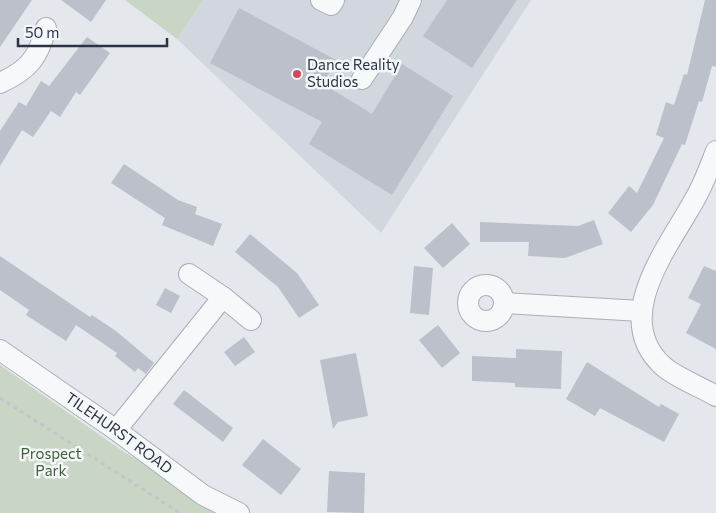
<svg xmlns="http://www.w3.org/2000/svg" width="716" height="513" font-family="Commissioner,sans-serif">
<rect width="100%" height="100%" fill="#e4e7ec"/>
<polygon fill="#d2d6de" points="203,0 531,0 381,233 177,39"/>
<g fill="#c9d6c5">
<polygon points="125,0 203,0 177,39"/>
<polygon points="0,365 124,452 229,513 0,513"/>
</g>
<g fill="#bbc0ca">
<polygon points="0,0 32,0 0,47"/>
<polygon points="61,0 106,0 91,22"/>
<polygon points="447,0 517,0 472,68 423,36"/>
<polygon points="705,0 716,0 716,67 712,66 702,102 699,101 685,145 682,144 653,205 631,232 608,213 629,186 637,193 664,138 656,135 666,102 674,105 684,74 687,75"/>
<polygon points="239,8 336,60 323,84 372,114 402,64 453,96 392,195 309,144 322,122 210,63"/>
<polygon points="87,37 110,53 80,95 76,92 60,117 51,111 33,137 22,130 0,166 0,131 19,102 26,106 41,81 49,86"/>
<polygon points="124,164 178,200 197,207 195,214 222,224 213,246 162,225 165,218 111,183"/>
<polygon points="594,220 603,244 565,258 528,256 529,242 480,242 480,222 578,226"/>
<polygon points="452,223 470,244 443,268 424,248"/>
<polygon points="250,234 297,273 319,305 299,318 278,287 235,252"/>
<polygon points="0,256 90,317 92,315 116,331 154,363 146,374 138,368 135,372 115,356 117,353 76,325 66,341 26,315 29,310 0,290"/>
<polygon points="414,266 433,268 429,315 410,313"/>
<polygon points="704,266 716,271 716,349 686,333 701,304 688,298"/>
<polygon points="165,288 180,296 171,313 156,305"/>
<polygon points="438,325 460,353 442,368 419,340"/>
<polygon points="244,337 255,352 235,366 224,352"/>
<polygon points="516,349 562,351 561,389 515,387 515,383 472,381 472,356 516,358"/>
<polygon points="356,353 368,416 338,422 333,429 320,360"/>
<polygon points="587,362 659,407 661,404 679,414 664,442 600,408 595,416 566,399"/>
<polygon points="184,390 233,428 223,442 173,404"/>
<polygon points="263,439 301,469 281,495 242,465"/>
<polygon points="329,471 365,473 364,513 327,512"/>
</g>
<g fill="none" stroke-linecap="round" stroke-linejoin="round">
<defs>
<g id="minor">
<polyline points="321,0 331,5 334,0"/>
<polyline points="362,79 403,17 411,0"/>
<path d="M0 83C28 70 38 59 46 28"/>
<path d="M716 151C710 166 704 183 696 197 671 244 609 317 663 366 675 377 701 387 716 396"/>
<circle cx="486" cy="303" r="18"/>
<polyline points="223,297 251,320"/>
<polyline points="504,303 641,311"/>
<path id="s1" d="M0 350 116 430 203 495 239 513"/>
<polyline points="116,430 223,297 189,274"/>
</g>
</defs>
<use href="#minor" stroke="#a9aeb7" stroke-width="22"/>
<polyline stroke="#c2c5cb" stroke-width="3" stroke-dasharray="4 4" stroke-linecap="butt" points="0,398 180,513"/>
<use href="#minor" stroke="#f7f8fa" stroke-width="20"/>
</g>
<circle fill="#d1495b" stroke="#f4f6f9" stroke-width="2" cx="297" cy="74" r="5"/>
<g text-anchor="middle" stroke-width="5" stroke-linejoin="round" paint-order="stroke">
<g font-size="15" fill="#2b3445" stroke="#f4f6f9" text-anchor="start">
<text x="307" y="70">Dance Reality<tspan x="307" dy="17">Studios</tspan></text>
</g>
<g font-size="15" fill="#2b3445" stroke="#f4f6f9">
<text dy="5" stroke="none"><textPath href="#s1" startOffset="145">TILEHURST ROAD</textPath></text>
</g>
<g font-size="15" fill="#3f6138" stroke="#f4f6f9">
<text x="51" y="459">Prospect<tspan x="51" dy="17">Park</tspan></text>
</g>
</g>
<path d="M18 38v8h149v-8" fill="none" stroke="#2b3445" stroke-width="2.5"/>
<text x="25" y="38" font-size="15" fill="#2b3445" stroke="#f4f6f9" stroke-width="4" paint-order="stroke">50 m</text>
</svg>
